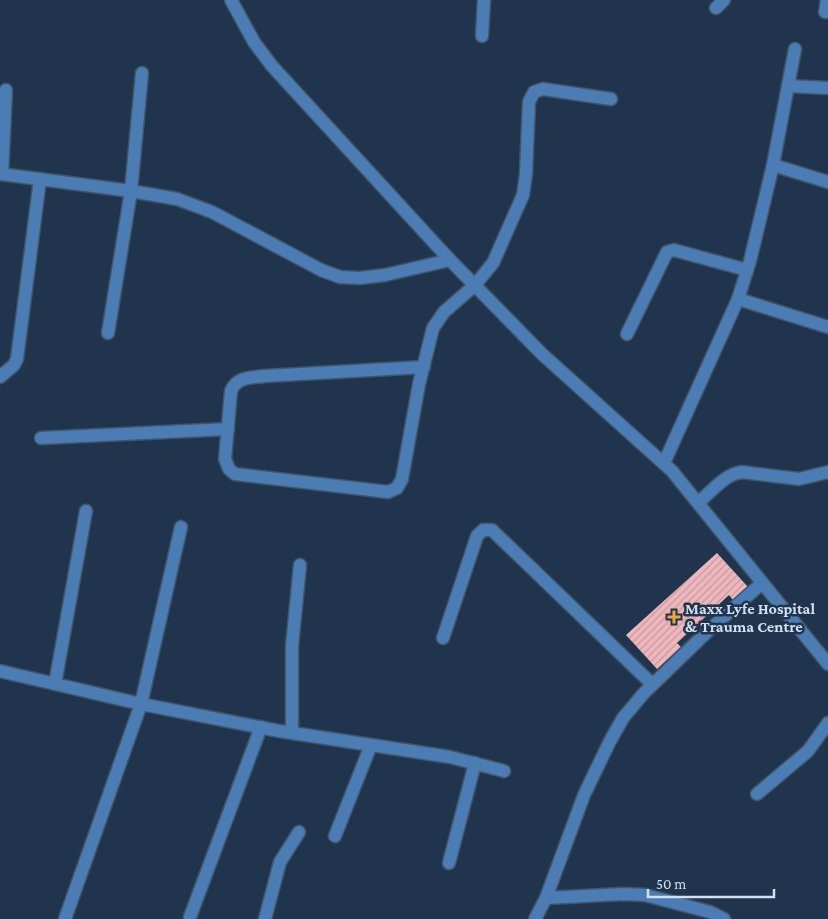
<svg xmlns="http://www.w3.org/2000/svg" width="828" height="919" font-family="'Crimson Pro',serif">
<defs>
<pattern id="building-hatch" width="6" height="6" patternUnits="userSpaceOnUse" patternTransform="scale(1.25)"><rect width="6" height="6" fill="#efb7bc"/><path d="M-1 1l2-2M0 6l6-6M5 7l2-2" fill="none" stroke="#c39a9f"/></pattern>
</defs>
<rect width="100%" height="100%" fill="#20354d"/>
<polygon fill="url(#building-hatch)" points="717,553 748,587 733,600 729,595 677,643 681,647 657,669 626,635"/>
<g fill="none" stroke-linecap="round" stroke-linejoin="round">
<defs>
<g id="minor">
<polyline points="231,0 254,42 272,66 450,260 542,354 672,471 828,664"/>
<polyline points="716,8 724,0"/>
<polyline points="825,12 827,0"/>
<polyline points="482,36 484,0"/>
<polyline points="788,86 828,88"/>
<polyline points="773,165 828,182"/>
<polyline points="0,174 131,191 177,199 212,212 321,270 340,277 360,278 385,275 450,260"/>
<polyline points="2,174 6,90"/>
<polyline points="738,299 828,327"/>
<polyline points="108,333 131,191 142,73"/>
<polyline points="627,334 667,252 674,250 747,270"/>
<path d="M424 367 265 376C251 378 237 376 231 391L225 459 229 469 235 474 388 492 397 488 402 479 419 384 433 328 444 312 475 285 493 263 523 195 526 174 529 102 534 92 543 89 611 99"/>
<polyline points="0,377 14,365 17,359 40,179"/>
<polyline points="41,438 228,429"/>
<polyline points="664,463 738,299 750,261 773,165 795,49"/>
<path d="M699 502C712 491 725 474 742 472L799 479 828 472"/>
<polyline points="443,638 477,536 483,530 492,530 652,684"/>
<polyline points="0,671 141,704 279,731 450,757 504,771"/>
<polyline points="55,684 86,511"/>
<polyline points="292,732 292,646 300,565"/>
<polyline points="757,794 808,751 828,723"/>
<polyline points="335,836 371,745"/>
<polyline points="449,863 475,763"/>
<polyline points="546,898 623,894 645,895 710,912 724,919"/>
<polyline points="190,917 261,727"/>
<polyline points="65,919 141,704 181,527"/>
<polyline points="265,919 280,862 299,832"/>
<polyline points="535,919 546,898 584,795 610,741 623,718 644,693 708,631 762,583"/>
</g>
</defs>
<use href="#minor" stroke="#40546a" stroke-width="15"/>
<use href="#minor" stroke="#4b7cb3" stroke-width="12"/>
</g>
<path fill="#efa73d" stroke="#20354d" stroke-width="2" d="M671.5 609.5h5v5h5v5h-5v5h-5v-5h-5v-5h5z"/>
<g text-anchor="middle" stroke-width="5" stroke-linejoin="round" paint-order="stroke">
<g font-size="16" font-weight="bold" fill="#d2dfef" stroke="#20354d" text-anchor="start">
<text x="685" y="614">Maxx Lyfe Hospital<tspan x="685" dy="18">&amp; Trauma Centre</tspan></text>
</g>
</g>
<path d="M648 889v8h126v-8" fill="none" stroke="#d2dfef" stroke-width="2.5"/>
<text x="656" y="889" font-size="15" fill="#d2dfef" stroke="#20354d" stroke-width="4" paint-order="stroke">50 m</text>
</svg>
